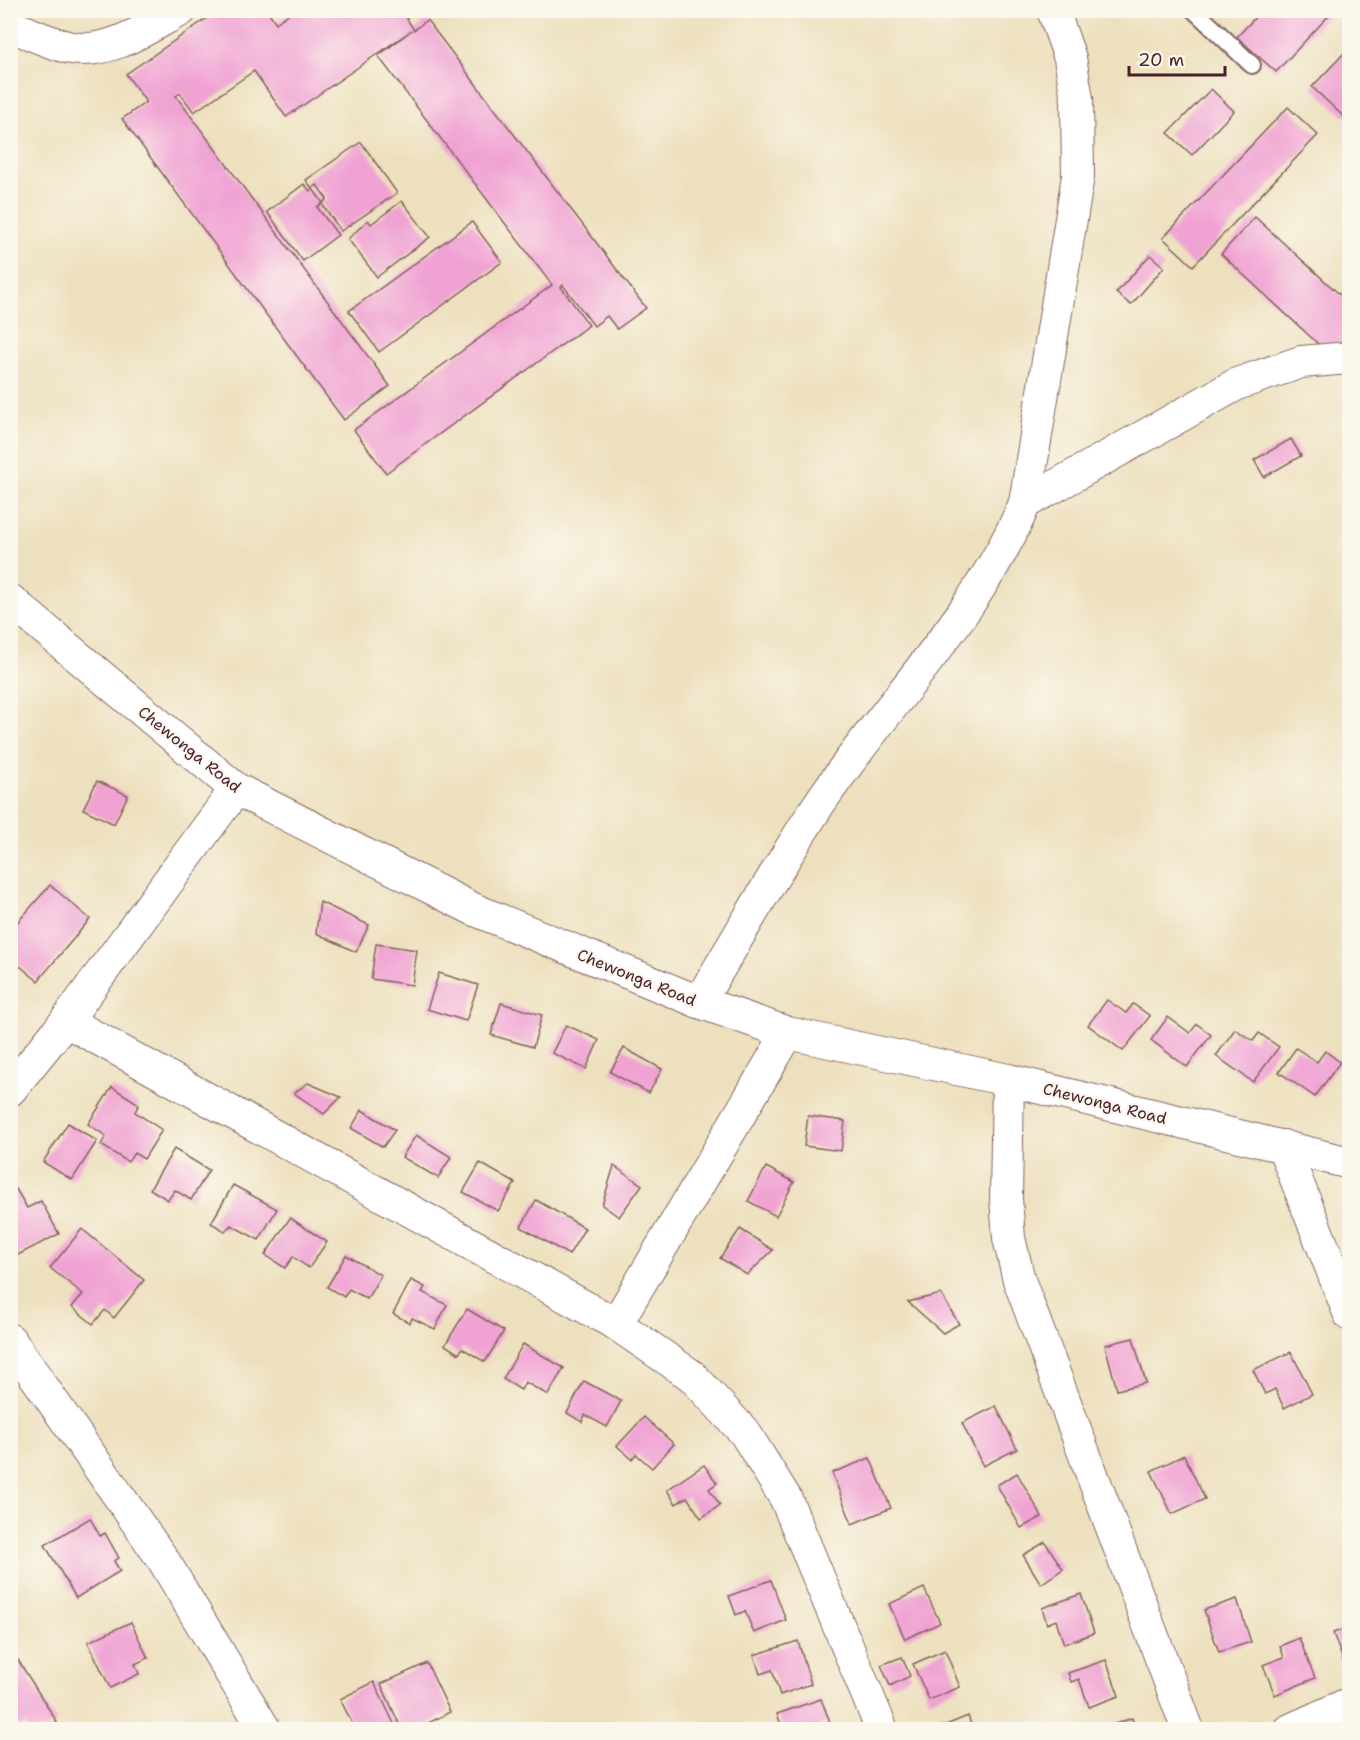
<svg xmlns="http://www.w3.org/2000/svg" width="1360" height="1740" font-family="'Shantell Sans',sans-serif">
<rect width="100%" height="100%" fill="#fbf7ec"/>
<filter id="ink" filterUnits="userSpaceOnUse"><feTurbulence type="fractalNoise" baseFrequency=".0167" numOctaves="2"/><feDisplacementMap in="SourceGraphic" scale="12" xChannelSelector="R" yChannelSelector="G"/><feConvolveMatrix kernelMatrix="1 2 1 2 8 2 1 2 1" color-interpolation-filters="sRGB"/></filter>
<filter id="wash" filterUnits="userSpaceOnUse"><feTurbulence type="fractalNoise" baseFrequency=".008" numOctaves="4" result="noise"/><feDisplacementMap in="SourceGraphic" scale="24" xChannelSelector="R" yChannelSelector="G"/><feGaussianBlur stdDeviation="1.35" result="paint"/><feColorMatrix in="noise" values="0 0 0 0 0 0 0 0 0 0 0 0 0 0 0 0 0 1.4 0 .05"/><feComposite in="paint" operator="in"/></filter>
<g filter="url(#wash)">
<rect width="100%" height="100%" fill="#ede0be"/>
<g id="blocks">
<g fill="#f0a3d3">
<polygon points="219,10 267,10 276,23 294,10 401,10 414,30 427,20 646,308 617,329 607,316 594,326 563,285 561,287 589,325 386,473 354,430 552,285 378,56 412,30 286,117 254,71 194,112 180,93 176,96 390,386 344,420 122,119 146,102 126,74"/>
<polygon points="1262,10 1334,10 1276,72 1237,37"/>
<polygon points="1350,47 1350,111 1344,117 1312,87"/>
<polygon points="1211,89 1234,111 1192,155 1168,133"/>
<polygon points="1288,107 1318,135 1193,266 1163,238"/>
<polygon points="361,142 397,193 341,231 322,204 317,207 338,235 303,261 267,212 304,184 310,191 313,189 323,203 327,199 317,185 312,189 306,180"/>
<polygon points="402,201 430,237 377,277 348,239 368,220 371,224"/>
<polygon points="1255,217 1350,304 1350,332 1329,354 1221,254"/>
<polygon points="472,222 502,262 379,352 349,311"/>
<polygon points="1150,255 1164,267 1131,305 1116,293"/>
<polygon points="1291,439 1301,456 1264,477 1254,460"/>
<polygon points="97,781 128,795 114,824 83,809"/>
<polygon points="50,885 90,919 38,981 10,958 10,931"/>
<polygon points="320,902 369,925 356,952 316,933"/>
<polygon points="376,944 417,950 412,985 371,979"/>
<polygon points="439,973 478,985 466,1021 427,1009"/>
<polygon points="1107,1000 1126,1013 1133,1004 1150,1016 1123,1051 1088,1025"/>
<polygon points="501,1003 542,1015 533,1047 491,1035"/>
<polygon points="1168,1017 1190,1033 1197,1024 1211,1035 1187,1067 1151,1040"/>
<polygon points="566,1025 599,1040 586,1069 552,1053"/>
<polygon points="1235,1029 1253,1041 1259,1033 1279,1047 1253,1082 1216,1056"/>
<polygon points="624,1048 662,1069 649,1093 610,1072"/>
<polygon points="1296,1048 1317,1062 1325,1051 1340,1062 1315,1097 1279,1072"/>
<polygon points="308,1083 341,1097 324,1114 294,1093"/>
<polygon points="112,1087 139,1104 135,1112 162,1130 144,1159 134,1153 128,1162 101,1145 106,1136 88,1124"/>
<polygon points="362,1110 395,1130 383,1147 351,1128"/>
<polygon points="808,1116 845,1121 841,1151 804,1146"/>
<polygon points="68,1123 97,1141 72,1180 43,1162"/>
<polygon points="416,1135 451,1157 438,1178 402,1157"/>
<polygon points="174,1149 209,1170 191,1200 175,1190 168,1200 150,1189"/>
<polygon points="480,1163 515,1183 498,1211 463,1192"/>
<polygon points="614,1166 642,1185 619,1217 602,1205"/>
<polygon points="766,1167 794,1182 776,1216 748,1201"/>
<polygon points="233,1185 277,1209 259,1240 231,1225 225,1231 211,1223"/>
<polygon points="16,1189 27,1208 41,1201 59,1234 10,1259 10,1192"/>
<polygon points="536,1200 585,1228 569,1255 521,1227"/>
<polygon points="290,1218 327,1242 309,1268 293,1257 285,1268 265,1255"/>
<polygon points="82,1229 144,1280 114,1318 105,1310 93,1324 72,1307 83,1294 50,1268"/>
<polygon points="740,1229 773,1250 747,1275 720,1258"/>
<polygon points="346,1255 381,1275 367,1299 349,1289 344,1297 327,1287"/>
<polygon points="411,1280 425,1287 422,1292 447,1305 435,1329 412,1318 410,1323 393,1314"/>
<polygon points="941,1294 959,1324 943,1333 908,1302"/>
<polygon points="467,1309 504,1331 485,1362 462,1348 459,1354 445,1345"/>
<polygon points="1133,1338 1146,1383 1117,1390 1105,1345"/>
<polygon points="523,1344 564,1368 548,1395 525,1382 521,1390 503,1379"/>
<polygon points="1291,1352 1312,1394 1284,1408 1275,1389 1265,1394 1253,1370"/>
<polygon points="584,1381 621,1401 607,1427 585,1415 582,1422 567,1413"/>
<polygon points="996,1406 1017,1449 983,1466 962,1423"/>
<polygon points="644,1417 674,1444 652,1468 636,1454 632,1459 617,1446"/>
<polygon points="1184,1455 1205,1499 1172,1514 1151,1471"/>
<polygon points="870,1458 891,1508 852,1524 832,1473"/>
<polygon points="704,1465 717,1483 709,1489 720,1505 701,1518 687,1497 676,1504 667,1490"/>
<polygon points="1017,1473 1042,1517 1021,1528 997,1485"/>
<polygon points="90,1518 100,1536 105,1533 119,1558 114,1561 120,1571 76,1598 45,1545"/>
<polygon points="1045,1542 1063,1569 1041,1584 1023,1555"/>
<polygon points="771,1580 786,1620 754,1633 745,1611 736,1615 729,1596"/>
<polygon points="924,1588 940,1623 905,1639 889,1604"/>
<polygon points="1081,1594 1094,1633 1064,1644 1056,1620 1047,1624 1042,1608"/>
<polygon points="1237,1599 1251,1642 1219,1652 1204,1610"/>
<polygon points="131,1622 148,1658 135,1664 139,1674 110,1688 88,1642"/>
<polygon points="1350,1627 1350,1661 1344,1663 1333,1633"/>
<polygon points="1299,1638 1315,1678 1275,1695 1263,1665 1284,1657 1280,1646"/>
<polygon points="798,1641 811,1684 780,1695 772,1670 760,1674 754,1655"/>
<polygon points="945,1650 960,1687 929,1700 913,1664"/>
<polygon points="902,1657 910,1676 890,1686 881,1665"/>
<polygon points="18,1660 57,1722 44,1730 29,1730 26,1724 10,1730 10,1665"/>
<polygon points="1106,1660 1119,1696 1089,1707 1079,1679 1071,1682 1068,1673"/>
<polygon points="427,1663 450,1712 415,1730 402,1730 381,1684"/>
<polygon points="374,1682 397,1730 343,1730 353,1725 340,1699"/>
<polygon points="821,1699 830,1722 820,1725 821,1730 783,1730 777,1714"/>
<polygon points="968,1716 973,1730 942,1730 941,1727"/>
<polygon points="1132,1718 1136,1730 1101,1730 1101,1729"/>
</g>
</g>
</g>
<g filter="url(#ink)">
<use href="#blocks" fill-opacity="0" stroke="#83635e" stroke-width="1.5"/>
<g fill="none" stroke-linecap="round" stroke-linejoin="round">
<defs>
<polyline id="lane" points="1194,10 1252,65"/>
<g id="street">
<path d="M10 26C31 33 51 44 72 48 110 55 150 26 181 10"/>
<polyline points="1025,503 1237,384 1301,362 1350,358"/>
<polyline points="10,600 236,789 473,909 699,1002 788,1033 1008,1080 1350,1163"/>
<path d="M699 1002C739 936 777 868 819 804 887 703 977 616 1025 503L1078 176 1077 99 1070 58 1053 10"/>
<polyline points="66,1021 616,1324 692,1376 745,1433 786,1499 882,1730"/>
<polyline points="1008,1080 1006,1199 1009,1238 1019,1280 1188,1730"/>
<polyline points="10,1090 66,1021 236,789"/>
<polyline points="1283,1146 1350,1315"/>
<polyline points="616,1324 788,1033"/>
<polyline points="10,1340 164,1561 265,1730"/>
<polyline points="1290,1730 1350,1703"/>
</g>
</defs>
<use href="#lane" stroke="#83635e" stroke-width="20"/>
<use href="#street" stroke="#83635e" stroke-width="34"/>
<use href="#lane" stroke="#fff" stroke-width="16"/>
<use href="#street" stroke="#fff" stroke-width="32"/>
</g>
</g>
<g text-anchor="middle" stroke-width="4.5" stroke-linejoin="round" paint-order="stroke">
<g font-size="16" fill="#4a1f2b" stroke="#fbf7ec">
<text transform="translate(190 749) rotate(39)" y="6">Chewonga Road</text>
<text transform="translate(637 977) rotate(22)" y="6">Chewonga Road</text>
<text transform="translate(1105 1103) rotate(14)" y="6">Chewonga Road</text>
</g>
</g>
<rect width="1360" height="1740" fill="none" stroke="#fbf7ec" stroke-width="36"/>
<path d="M1129 66v9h96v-9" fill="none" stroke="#4a1f2b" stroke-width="3"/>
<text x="1138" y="66" font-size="18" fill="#4a1f2b" stroke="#fbf7ec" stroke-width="4.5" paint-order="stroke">20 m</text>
</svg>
